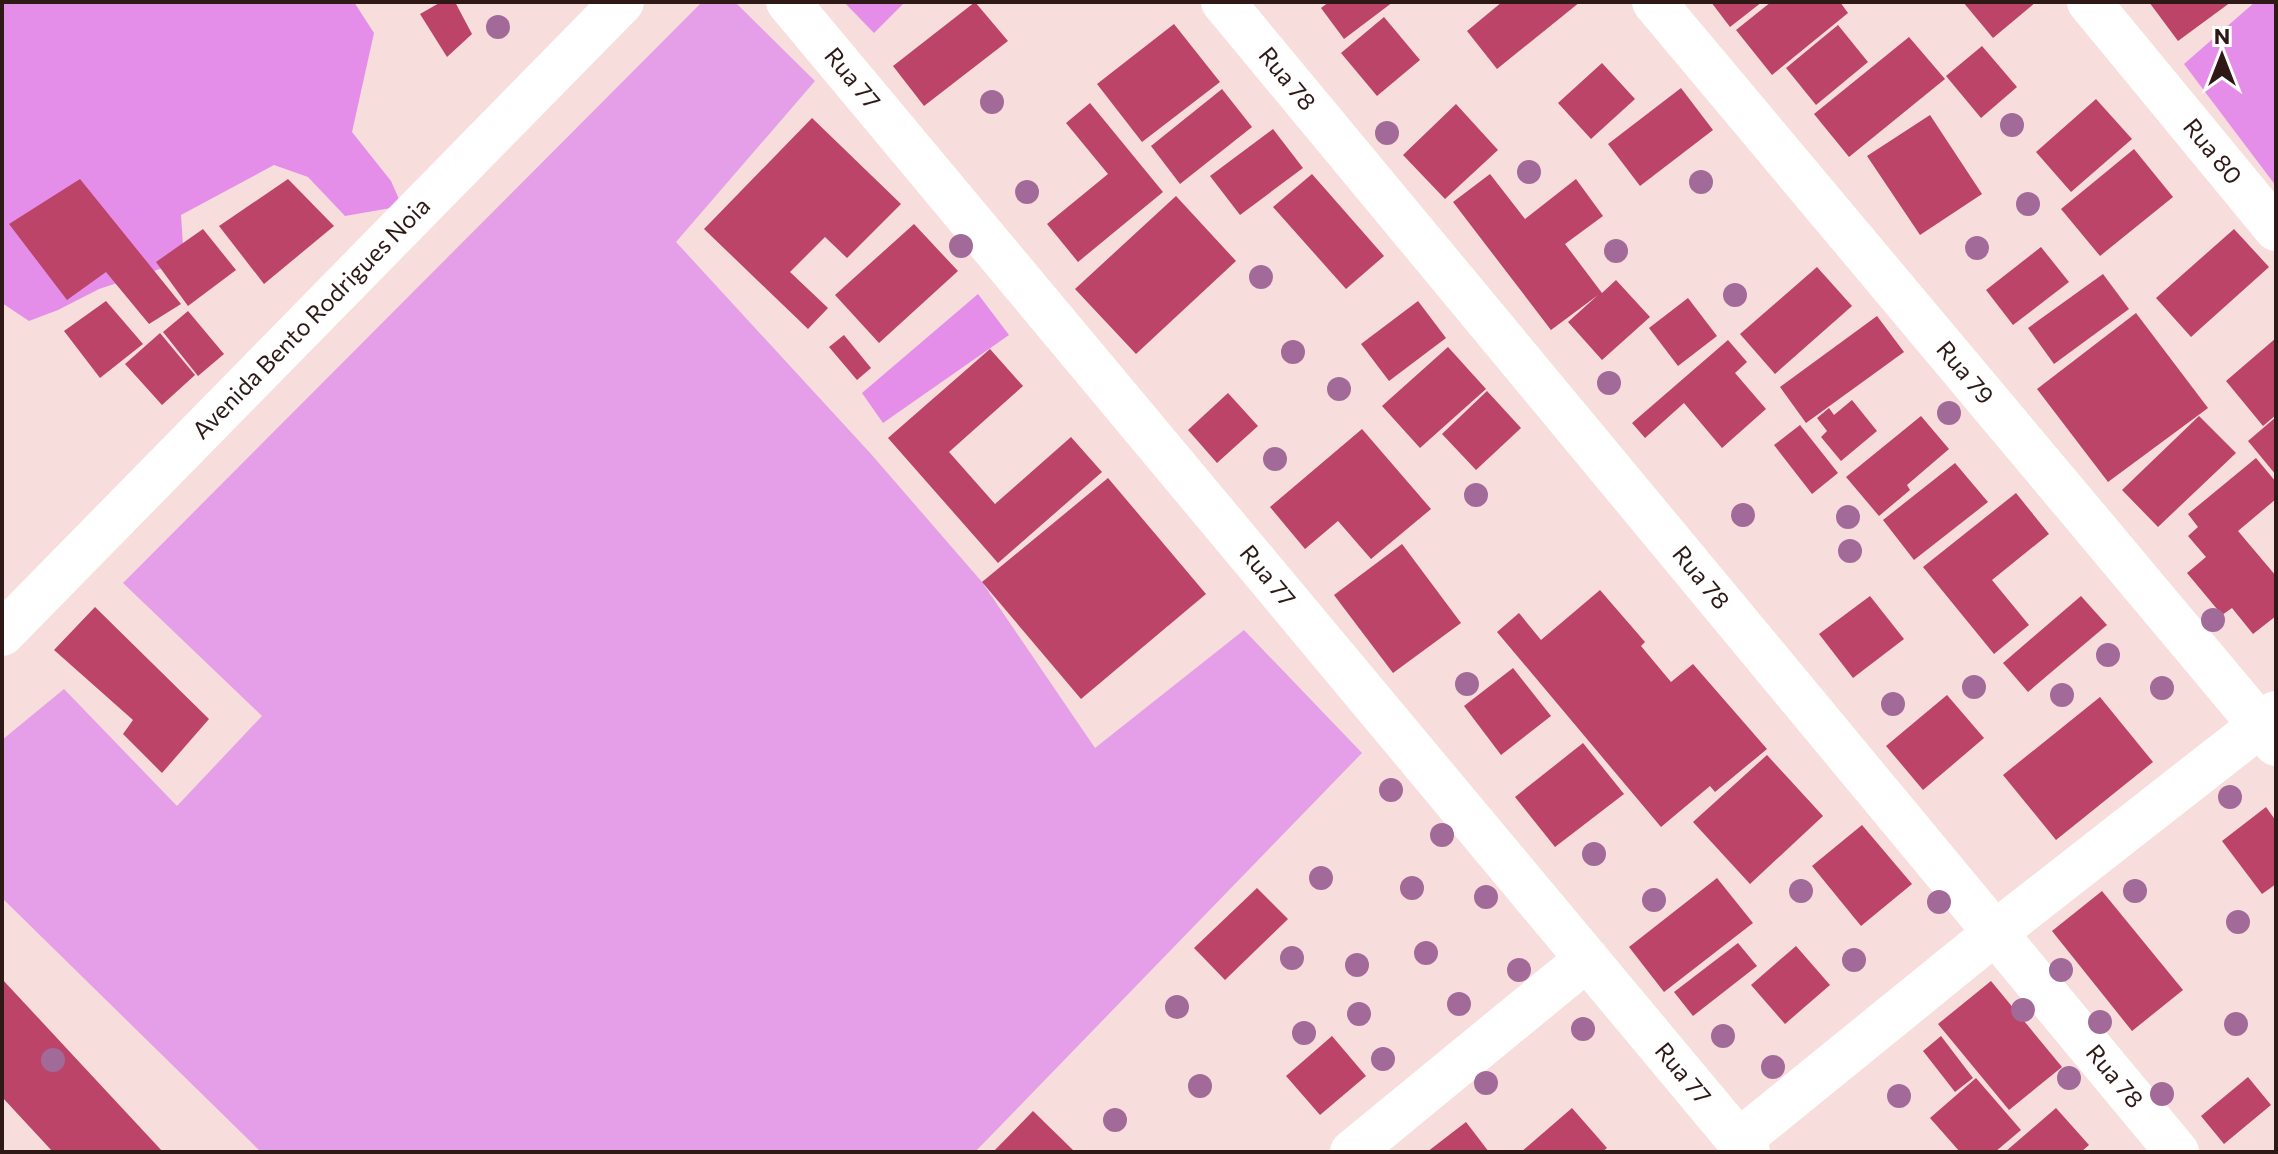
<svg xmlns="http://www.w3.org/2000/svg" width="2278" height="1154" font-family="Commissioner,sans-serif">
<rect width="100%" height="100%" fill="#f7dddb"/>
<polygon fill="#e59fe9" points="702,2 735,2 815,81 676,242 871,454 982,582 1095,748 1244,630 1362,753 975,1152 261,1152 2,898 2,740 64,689 177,806 262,716 123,583"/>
<g fill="#e48eea">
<polygon points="2,2 354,2 374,33 352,132 391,181 402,206 345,216 308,177 274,165 181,215 184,261 99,289 58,310 29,321 2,303"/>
<polygon points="844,2 905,2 874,33"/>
<polygon points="2255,2 2276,2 2276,186 2184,64"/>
<polygon points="978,294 1009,335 883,423 862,393"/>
</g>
<g fill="#bc4469">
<polygon points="441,2 455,2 472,34 447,57 420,14"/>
<polygon points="975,2 1008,41 924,106 893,66"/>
<polygon points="1329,2 1393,2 1344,39 1321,8"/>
<polygon points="1502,2 1580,2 1497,69 1467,31"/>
<polygon points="1711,2 1762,2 1730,27"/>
<polygon points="1771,2 1840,2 1848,13 1772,75 1736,30"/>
<polygon points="1963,2 2036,2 1993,38"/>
<polygon points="2149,2 2231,2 2178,41"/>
<polygon points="1384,17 1420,60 1377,96 1341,53"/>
<polygon points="1174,24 1220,82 1142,142 1097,84"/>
<polygon points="1838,25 1868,62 1816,105 1786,68"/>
<polygon points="1909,37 1945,79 1849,157 1814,114"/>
<polygon points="1982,46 2017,87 1981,118 1946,76"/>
<polygon points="1602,63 1635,99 1591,139 1558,103"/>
<polygon points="1681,88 1713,130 1640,186 1608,144"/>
<polygon points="1222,89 1252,127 1180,184 1151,146"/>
<polygon points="2096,99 2132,139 2071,192 2036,152"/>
<polygon points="1090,103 1163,192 1078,262 1047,224 1108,174 1066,123"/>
<polygon points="1456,104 1498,150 1445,199 1403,155"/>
<polygon points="1930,115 1982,194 1920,235 1867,156"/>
<polygon points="812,118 901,204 847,258 825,237 790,272 828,308 808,329 704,229"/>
<polygon points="1273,129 1303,168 1240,215 1210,176"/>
<polygon points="2134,149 2173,197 2100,256 2061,209"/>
<polygon points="1312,174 1384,256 1346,289 1273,207"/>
<polygon points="1490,174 1525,219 1576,179 1603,216 1565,244 1602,293 1616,280 1650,317 1602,360 1568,322 1598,295 1551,330 1453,202"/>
<polygon points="80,179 181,304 149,324 106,272 67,300 9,224"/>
<polygon points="288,179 334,226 264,284 219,226"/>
<polygon points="1176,196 1236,261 1136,354 1075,289"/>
<polygon points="914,224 958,271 879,343 835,295"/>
<polygon points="203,229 236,270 188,306 156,262"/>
<polygon points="2234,229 2269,267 2191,337 2156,298"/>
<polygon points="2041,247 2069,282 2013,325 1986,290"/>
<polygon points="1817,267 1852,306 1775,374 1740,334"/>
<polygon points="2103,274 2129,309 2054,364 2028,328"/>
<polygon points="1688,298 1717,336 1678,366 1649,328"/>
<polygon points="106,301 143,344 100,378 64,331"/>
<polygon points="1418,301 1446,338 1389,381 1361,344"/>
<polygon points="188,311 224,354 198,376 163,332"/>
<polygon points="2136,313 2208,408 2108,482 2037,389"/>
<polygon points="1877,316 1904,352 1806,423 1780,387"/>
<polygon points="160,333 195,375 162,405 125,364"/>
<polygon points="844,335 871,368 857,380 829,347"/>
<polygon points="2276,338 2276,415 2263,426 2226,381"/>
<polygon points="1728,340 1747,362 1735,373 1766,409 1722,448 1684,403 1645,438 1632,423"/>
<polygon points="1448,347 1486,389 1420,448 1382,406"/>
<polygon points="990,349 1023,386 949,452 995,504 1071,437 1102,472 998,563 888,438"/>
<polygon points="1487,391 1521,428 1476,470 1442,434"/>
<polygon points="1228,393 1258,426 1217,463 1188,430"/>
<polygon points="1852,400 1877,431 1841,461 1821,437 1827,431 1817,418 1829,408 1834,415"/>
<polygon points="1921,416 1949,449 1907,485 1910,490 1879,516 1846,477"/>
<polygon points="2199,416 2236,453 2158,527 2122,490"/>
<polygon points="2276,417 2276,475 2248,441"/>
<polygon points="1800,425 1838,473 1812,494 1774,445"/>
<polygon points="1362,429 1431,509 1371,559 1338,521 1305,549 1270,507"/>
<polygon points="2256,458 2276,482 2276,499 2238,531 2276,576 2276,616 2253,634 2232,608 2222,615 2187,573 2206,557 2188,536 2198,527 2188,514"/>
<polygon points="1955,463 1988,502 1914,560 1883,520"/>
<polygon points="1108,478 1206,594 1081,699 982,582"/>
<polygon points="2016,493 2049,534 1992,580 2029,625 1994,654 1923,567"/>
<polygon points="1402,544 1461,623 1393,673 1334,595"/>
<polygon points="1600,590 1645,642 1641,646 1671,682 1693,664 1767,749 1715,792 1710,786 1661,827 1497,632 1519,613 1541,640"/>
<polygon points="1870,596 1904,639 1853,678 1819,634"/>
<polygon points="2081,596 2107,625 2028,692 2003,663"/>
<polygon points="95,607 209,719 162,773 123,734 133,720 54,650"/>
<polygon points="1513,668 1551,716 1501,755 1464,706"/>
<polygon points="1947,695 1984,738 1923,790 1886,746"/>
<polygon points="2100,697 2153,762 2056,840 2003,775"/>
<polygon points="1583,743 1624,794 1555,847 1515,797"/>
<polygon points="1767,755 1823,816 1750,884 1693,822"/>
<polygon points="2266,807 2276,821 2276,884 2262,894 2222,841"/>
<polygon points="1862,825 1912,884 1861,926 1812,866"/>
<polygon points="1717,878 1753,923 1664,992 1629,947"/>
<polygon points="1257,888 1288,919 1225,980 1194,948"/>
<polygon points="2102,891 2183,990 2132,1031 2052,931"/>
<polygon points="1738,943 1757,966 1693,1016 1674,992"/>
<polygon points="1796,946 1830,985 1785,1024 1751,985"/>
<polygon points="2,979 163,1152 53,1152 2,1097"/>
<polygon points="1991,981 2062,1067 2009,1110 1938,1024"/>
<polygon points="1332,1036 1366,1076 1320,1115 1286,1076"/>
<polygon points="1941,1036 1973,1078 1955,1092 1923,1051"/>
<polygon points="2248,1077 2271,1105 2224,1144 2201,1116"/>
<polygon points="1976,1078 2021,1130 1995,1152 1960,1152 1930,1118"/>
<polygon points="1572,1108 1607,1148 1602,1152 1521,1152"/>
<polygon points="2056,1108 2089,1145 2081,1152 2005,1152"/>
<polygon points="1033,1111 1075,1152 993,1152"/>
<polygon points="1466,1122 1489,1152 1427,1152"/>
</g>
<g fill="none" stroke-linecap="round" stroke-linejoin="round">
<g stroke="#fff" stroke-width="44">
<path id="s1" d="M788 2 1748 1152"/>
<path id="s2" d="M1223 2 2177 1152"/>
<path id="s3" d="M1654 2 2276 744"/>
<path id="s4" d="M2089 2 2276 229"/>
<polyline points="1740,1140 1996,932 2276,713"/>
<polyline points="1352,1152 1587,959"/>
</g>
<path stroke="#fff" stroke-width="44" id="s5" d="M2 634 622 2"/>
</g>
<g fill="#a26a99">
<circle cx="498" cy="27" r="12"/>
<circle cx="992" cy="102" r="12"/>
<circle cx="2012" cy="125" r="12"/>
<circle cx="1387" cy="133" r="12"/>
<circle cx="1529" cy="172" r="12"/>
<circle cx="1701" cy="182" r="12"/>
<circle cx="1027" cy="192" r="12"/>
<circle cx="2028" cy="204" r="12"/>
<circle cx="961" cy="246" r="12"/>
<circle cx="1977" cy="248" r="12"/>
<circle cx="1616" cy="251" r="12"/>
<circle cx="1261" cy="277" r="12"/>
<circle cx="1735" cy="295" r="12"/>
<circle cx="1293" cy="352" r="12"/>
<circle cx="1609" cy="383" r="12"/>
<circle cx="1339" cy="389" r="12"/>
<circle cx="1949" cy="413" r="12"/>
<circle cx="1275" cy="459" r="12"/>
<circle cx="1476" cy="495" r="12"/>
<circle cx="1743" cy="515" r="12"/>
<circle cx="1848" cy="517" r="12"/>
<circle cx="1850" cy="551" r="12"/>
<circle cx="2213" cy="620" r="12"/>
<circle cx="2108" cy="655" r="12"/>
<circle cx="1467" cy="684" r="12"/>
<circle cx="1974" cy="687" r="12"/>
<circle cx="2162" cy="688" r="12"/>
<circle cx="2062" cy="695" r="12"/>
<circle cx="1893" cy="704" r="12"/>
<circle cx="1391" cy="790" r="12"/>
<circle cx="2230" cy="797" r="12"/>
<circle cx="1442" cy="835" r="12"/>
<circle cx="1594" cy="854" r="12"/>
<circle cx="1321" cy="878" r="12"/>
<circle cx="1412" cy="888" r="12"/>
<circle cx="1801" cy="891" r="12"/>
<circle cx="2135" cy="891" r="12"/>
<circle cx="1486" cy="897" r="12"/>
<circle cx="1654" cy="900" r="12"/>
<circle cx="1939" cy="902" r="12"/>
<circle cx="2238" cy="922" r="12"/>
<circle cx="1426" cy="953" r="12"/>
<circle cx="1292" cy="958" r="12"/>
<circle cx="1854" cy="960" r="12"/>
<circle cx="1357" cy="965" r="12"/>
<circle cx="1519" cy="970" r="12"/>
<circle cx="2061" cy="970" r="12"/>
<circle cx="1459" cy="1004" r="12"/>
<circle cx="1177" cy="1007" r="12"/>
<circle cx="2023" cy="1010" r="12"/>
<circle cx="1359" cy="1014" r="12"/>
<circle cx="2100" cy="1022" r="12"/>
<circle cx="2236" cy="1024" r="12"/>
<circle cx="1583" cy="1029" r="12"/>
<circle cx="1304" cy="1033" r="12"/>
<circle cx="1723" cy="1036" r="12"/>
<circle cx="1383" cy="1059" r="12"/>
<circle cx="53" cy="1060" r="12"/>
<circle cx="1773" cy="1067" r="12"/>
<circle cx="2069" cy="1078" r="12"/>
<circle cx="1486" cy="1083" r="12"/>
<circle cx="1200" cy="1086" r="12"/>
<circle cx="2162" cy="1094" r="12"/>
<circle cx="1899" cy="1096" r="12"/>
<circle cx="1115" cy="1120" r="12"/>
</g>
<g text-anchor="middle" stroke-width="6" stroke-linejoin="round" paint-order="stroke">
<g font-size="24" fill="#2e1917" stroke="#fff">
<text dy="8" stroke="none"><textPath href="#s2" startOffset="100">Rua 78</textPath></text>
<text dy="8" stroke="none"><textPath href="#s1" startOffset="100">Rua 77</textPath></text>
<text dy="8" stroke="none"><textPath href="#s4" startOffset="194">Rua 80</textPath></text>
<text dy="8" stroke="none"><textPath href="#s5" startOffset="442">Avenida Bento Rodrigues Noia</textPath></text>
<text dy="8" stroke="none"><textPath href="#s3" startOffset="484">Rua 79</textPath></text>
<text dy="8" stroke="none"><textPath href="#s1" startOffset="748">Rua 77</textPath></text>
<text dy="8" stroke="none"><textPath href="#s2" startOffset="748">Rua 78</textPath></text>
<text dy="8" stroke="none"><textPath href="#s1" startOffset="1396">Rua 77</textPath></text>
<text dy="8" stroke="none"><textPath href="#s2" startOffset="1396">Rua 78</textPath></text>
</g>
</g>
<rect width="2278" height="1154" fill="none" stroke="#2e1917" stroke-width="8"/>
<g transform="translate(2222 56)" stroke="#ffffff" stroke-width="6" paint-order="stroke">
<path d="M0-6L14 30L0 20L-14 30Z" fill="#2e1917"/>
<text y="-12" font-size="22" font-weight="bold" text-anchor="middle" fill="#2e1917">N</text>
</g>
</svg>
